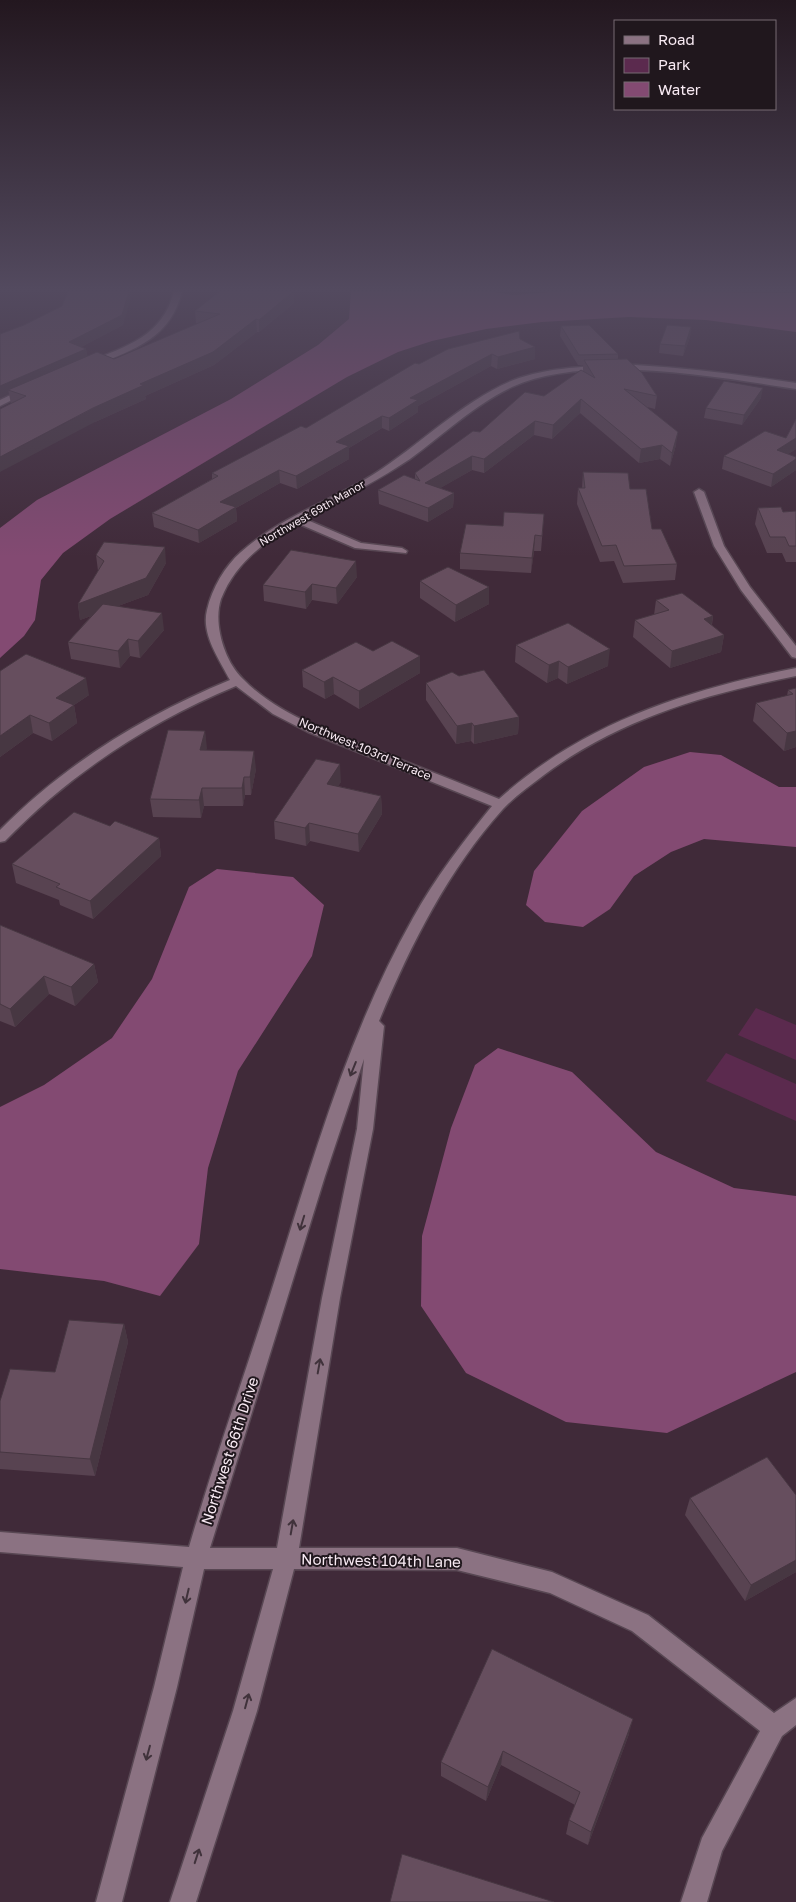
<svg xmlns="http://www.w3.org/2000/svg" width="796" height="1902" font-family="'Golos Text',sans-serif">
<rect width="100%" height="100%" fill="#402a39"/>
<g fill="#5b2a4e">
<polygon points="756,1008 796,1025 796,1060 738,1035"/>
<polygon points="726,1053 796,1084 796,1121 706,1081"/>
</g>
<g fill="#834a72">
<polygon points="351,291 488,291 513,295 566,291 796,293 796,332 706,320 629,317 542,322 486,329 432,341 398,352 347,377 245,438 110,519 63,553 41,580 35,620 24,636 0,658 0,528 37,500 231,399 318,345 349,319"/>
<polygon points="690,752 721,755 779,787 796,787 796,847 704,839 671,852 634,876 610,909 583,927 545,922 526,905 534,871 582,811 644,767"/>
<polygon points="217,869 293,877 324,905 312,956 238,1071 208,1168 199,1244 160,1296 104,1281 0,1269 0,1107 44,1085 112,1038 152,979 189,887"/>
<polygon points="498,1048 572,1072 656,1152 734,1188 796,1196 796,1372 667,1433 566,1422 466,1373 421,1306 422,1236 451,1128 475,1065"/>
</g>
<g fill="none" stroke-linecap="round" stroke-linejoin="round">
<defs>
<g id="minor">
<path d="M174 291H182C171 338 135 349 94 366H88V362C127 346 163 336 174 291Z"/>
<path d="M635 365C689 368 742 375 796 383V389C717 377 586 353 512 387 474 405 443 435 410 459 376 482 340 499 305 519L361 543 402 548 407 551 406 553 355 548 297 523C265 541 235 563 221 599 213 623 224 661 243 679 278 715 330 732 376 750 417 766 458 782 499 799 583 723 687 690 796 668V676C706 694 619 719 544 775 530 786 515 796 503 809 448 870 410 946 379 1021L384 1026 373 1129 340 1298 299 1548H457L552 1572 648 1615 774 1713 796 1698V1725L782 1736 722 1851 707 1902H681L702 1838 760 1731 632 1631 550 1593 457 1570 294 1569 257 1711 196 1902H170L233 1711 273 1569H204L177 1687 122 1902H96L154 1687 183 1567 0 1552V1532L189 1547C214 1461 244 1377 271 1292 311 1166 347 1035 413 918 435 878 463 842 492 806L308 732 273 714 236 686C149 722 70 774 5 841L0 842V830C65 764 145 715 230 680 219 659 201 634 207 610 212 588 225 566 241 552 280 517 331 501 374 474 420 445 468 396 519 378 556 366 596 366 635 365ZM364 1059 357 1129 322 1298 277 1548H210L325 1176Z"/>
<polygon points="25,388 32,390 0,406 0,400"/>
<polygon points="699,489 704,492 724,546 750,587 796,646 796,658 792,657 741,590 714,546 694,492"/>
</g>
</defs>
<use href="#minor" stroke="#584753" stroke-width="3"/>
<use href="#minor" fill="#8b7282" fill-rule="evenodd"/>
</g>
<g fill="#584351">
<polygon points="220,291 273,291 294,303 259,332 257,332 214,365 145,396 146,399 95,422 11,404 9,394 0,398 0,334 123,325 81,347 86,349 87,356 114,359 198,324 196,323 195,311"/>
<polygon points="561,326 618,354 618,359 657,396 655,409 647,407 676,445 670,466 660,459 639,463 580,413 552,439 534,435 484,473 472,470 440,488 454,493 453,507 428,522 379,504 378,490 415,479 415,473 480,432 544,396 583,371 583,365 578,365 560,336"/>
<polygon points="691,327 690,337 683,356 659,353 660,344"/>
<polygon points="520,339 535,359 497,369 491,366 418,406 418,412 389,431 382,428 349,448 349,459 297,489 280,483 236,508 237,521 199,543 154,527 152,513 212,479 212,473 306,428 419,364"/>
<polygon points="761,398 742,425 704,418 706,408"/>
<polygon points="796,419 796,449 788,454 796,457 796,470 771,487 722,469 724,456 786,438"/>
<polygon points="583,472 630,489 652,529 677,564 675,580 623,583 614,561 600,562 577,504 578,488 582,488"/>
<polygon points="758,508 783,512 796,511 796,562 786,562 782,553 767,553 755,524"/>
<polygon points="544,514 541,551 534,551 531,573 460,569 460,553 503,526"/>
<polygon points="96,555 166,563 148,595 118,606 164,630 140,658 130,656 120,668 71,659 68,642 91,616 80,620 78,604 98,571"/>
<polygon points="357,577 337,604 312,600 306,609 264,601 263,585"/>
<polygon points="420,581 489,604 455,622 420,598"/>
<polygon points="656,600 713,616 712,625 724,635 721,652 670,668 633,637 635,620 654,615"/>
<polygon points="516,645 608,666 567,684 558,678 547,683 515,662"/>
<polygon points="373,651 420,673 359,709 334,694 325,699 303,687 302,670"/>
<polygon points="0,671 89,695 74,705 77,723 52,741 33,733 0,757"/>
<polygon points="426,683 519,717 518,734 474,744 471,741 456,744 426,700"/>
<polygon points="796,688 796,747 784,751 753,721 756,703 787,696 788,690"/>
<polygon points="205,731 206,750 256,769 251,795 245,795 243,806 204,806 201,818 153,817 150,799"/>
<polygon points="341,782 338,786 381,796 382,814 359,852 310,841 306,846 275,839 274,821"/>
<polygon points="110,826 159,838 161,856 93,919 60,905 59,900 16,883 12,864"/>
<polygon points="0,925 94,964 98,982 75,1006 49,994 15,1027 0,1021"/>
<polygon points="124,1324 128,1342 95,1476 0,1469 0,1401 55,1372"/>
<polygon points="796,1495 796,1572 745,1601 685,1515 690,1498"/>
<polygon points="492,1649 629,1734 588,1845 566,1834 569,1820 575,1805 501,1765 486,1801 441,1776 441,1762"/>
</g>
<g fill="#473742">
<polygon points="129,291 133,291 123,325 70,353 69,342"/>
<polygon points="294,291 294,303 259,332 259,320"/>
<polygon points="256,319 257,332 214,365 145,396 146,399 95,422 0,472 0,457 140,384"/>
<polygon points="691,327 690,337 683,356 685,346"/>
<polygon points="535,347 535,359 497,369 498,357"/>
<polygon points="86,349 88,360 8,390 9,394 0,398 0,386"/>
<polygon points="492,354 491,366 418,406 418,412 389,431 389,418 410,398"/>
<polygon points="763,388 761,398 742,425 744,415"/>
<polygon points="581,399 580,413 552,439 553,425"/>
<polygon points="382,416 382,428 349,448 349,459 297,489 296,476 336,442"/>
<polygon points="535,421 534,435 484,473 484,459"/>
<polygon points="678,432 676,445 670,466 672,453"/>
<polygon points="796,438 796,449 774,463 777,450"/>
<polygon points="662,445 660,459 639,463 641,449"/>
<polygon points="472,456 472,470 425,497 425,483"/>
<polygon points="796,459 796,470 771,487 773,474"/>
<polygon points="279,470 280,483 236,508 237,521 199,543 198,530 220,502"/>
<polygon points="454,493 453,507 428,522 428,508"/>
<polygon points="535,535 534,551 531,573 532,558"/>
<polygon points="165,547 166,563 148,595 80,620 78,604"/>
<polygon points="356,561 357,577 337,604 336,588"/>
<polygon points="312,584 312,600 306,609 305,592"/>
<polygon points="489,587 489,604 455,622 456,605"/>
<polygon points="162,613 164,630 140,658 138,641"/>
<polygon points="713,616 710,633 704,619"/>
<polygon points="724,635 721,652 670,668 672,651"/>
<polygon points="128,639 130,656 120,668 118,651"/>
<polygon points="610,649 608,666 567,684 568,667"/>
<polygon points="420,656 420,673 359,709 359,691"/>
<polygon points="559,661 558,678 547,683 549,665"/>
<polygon points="333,677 334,694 325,699 324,682"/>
<polygon points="86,678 89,695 59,715 56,698"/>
<polygon points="74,705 77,723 52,741 49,723"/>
<polygon points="30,715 33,733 0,757 0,736"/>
<polygon points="519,717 518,734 474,744 474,726"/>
<polygon points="472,723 471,741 456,744 457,726"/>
<polygon points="205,731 207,748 202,768 200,750"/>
<polygon points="796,731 796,747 784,751 787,733"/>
<polygon points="254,751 256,769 251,795 250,777"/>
<polygon points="340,764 341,782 328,802 327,784"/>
<polygon points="244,777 245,795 243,806 242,788"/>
<polygon points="202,788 204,806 201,818 199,800"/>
<polygon points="381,796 382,814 359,852 358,834"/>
<polygon points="309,823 310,841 306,846 305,828"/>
<polygon points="159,838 161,856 93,919 90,901"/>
<polygon points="94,964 98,982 75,1006 71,987"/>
<polygon points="44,976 49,994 15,1027 10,1009"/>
<polygon points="124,1324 128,1342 95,1476 90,1459"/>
<polygon points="796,1560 796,1572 745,1601 751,1585"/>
<polygon points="633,1719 629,1734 588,1845 591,1832"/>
<polygon points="503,1751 501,1765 486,1801 488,1787"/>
</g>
<g fill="#664e5e" stroke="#473742">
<polygon points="68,291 129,291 122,315 69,342 86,349 0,386 0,334 24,325 62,306"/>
<polygon points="220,291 272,291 272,292 274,291 294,291 259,320 256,319 213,352 140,384 144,385 93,408 0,457 0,409 26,396 8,390 97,352 114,359 220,314 195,311"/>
<polygon points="589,325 618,354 579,355 561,326"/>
<polygon points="667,325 691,327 685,346 660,344"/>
<polygon points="519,331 520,339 535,347 498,357 492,354 410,398 418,400 389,418 382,416 336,442 349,446 296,476 279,470 220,502 236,507 198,530 152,513 218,476 212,473 301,426 306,428 415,363 419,364 448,349"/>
<polygon points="627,359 642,373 657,396 624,389 678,432 672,453 662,445 641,449 581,399 553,425 535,421 484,459 472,456 425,483 454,493 428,508 378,490 404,475 420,481 415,473 473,431 480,432 525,392 544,396 581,370 595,378 584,360"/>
<polygon points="724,381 763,388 744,415 706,408"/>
<polygon points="796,419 796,438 777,450 796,457 796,459 773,474 724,456 765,431 786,438"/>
<polygon points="583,472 628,473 630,489 646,489 652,529 661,529 677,564 624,566 616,545 602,546 578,488 585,488"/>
<polygon points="781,507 783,512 796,511 796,546 789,546 785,537 770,537 758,508"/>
<polygon points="504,512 544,514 542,536 535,535 532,558 460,553 466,524 503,526"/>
<polygon points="104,542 165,547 146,578 78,604 104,561 96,555"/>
<polygon points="291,550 356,561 336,588 312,584 305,592 263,585"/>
<polygon points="448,567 489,587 456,605 420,581"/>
<polygon points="682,593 713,616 704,619 724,635 672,651 635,620 669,610 656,600"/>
<polygon points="103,604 162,613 138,641 128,639 118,651 68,642"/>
<polygon points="568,623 610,649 568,667 559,661 549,665 516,645"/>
<polygon points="392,641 420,656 359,691 333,677 324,682 302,670 356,642 373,651"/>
<polygon points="26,654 86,678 56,698 74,705 49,723 30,715 0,736 0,671"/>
<polygon points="484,670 519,717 474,726 472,723 457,726 426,683 452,672 459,676"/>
<polygon points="796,688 796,731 787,733 756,703 793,694 788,690"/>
<polygon points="168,730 205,731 200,750 254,751 250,777 244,777 242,788 202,788 199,800 150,799"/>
<polygon points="316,759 340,764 327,784 381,796 358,834 309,823 305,828 274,821"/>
<polygon points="74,812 110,826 115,821 159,838 90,901 56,887 60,884 12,864"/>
<polygon points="0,925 94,964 71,987 44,976 10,1009 0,1004"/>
<polygon points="69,1320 124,1324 90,1459 0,1452 0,1401 10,1369 55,1372"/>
<polygon points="767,1457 796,1495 796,1560 751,1585 690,1498"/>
<polygon points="492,1649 633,1719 591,1832 569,1820 580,1792 503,1751 488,1787 441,1762"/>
<polygon points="402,1854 554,1902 390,1902"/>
</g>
<defs><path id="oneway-shaft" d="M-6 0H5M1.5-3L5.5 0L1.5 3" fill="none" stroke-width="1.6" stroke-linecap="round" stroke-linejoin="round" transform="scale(1.25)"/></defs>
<g stroke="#40323b">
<use href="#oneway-shaft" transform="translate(353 1069) rotate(112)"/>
<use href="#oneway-shaft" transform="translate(302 1223) rotate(107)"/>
<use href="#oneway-shaft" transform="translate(319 1366) rotate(-80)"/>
<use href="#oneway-shaft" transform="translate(292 1527) rotate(-80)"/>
<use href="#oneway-shaft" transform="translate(187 1596) rotate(103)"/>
<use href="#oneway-shaft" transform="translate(247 1701) rotate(-75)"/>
<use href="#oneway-shaft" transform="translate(148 1753) rotate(105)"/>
<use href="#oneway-shaft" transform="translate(197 1856) rotate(-72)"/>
</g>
<linearGradient id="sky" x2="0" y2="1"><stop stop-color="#23171f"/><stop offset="0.52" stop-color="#534a5f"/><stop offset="1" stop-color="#534a5f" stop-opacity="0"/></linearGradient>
<rect width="796" height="557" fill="url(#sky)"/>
<g text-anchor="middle" stroke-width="4" stroke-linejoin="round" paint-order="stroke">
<g font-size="11" fill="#f8eaf3" stroke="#20171d">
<text transform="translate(312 513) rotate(-30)" y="4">Northwest 69th Manor</text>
</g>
<g font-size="12" fill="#f8eaf3" stroke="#20171d">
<text transform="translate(365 749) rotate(23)" y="4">Northwest 103rd Terrace</text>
</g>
<g font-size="15" fill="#f8eaf3" stroke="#20171d">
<text transform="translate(230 1451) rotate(-72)" y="5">Northwest 66th Drive</text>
<text transform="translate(381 1561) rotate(1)" y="5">Northwest 104th Lane</text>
</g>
</g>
<rect x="614" y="20" width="162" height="90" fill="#20171d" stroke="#766b73"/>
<rect x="624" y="36" width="25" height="8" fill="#8b7282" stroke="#766b73"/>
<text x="658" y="45" font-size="15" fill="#f8eaf3">Road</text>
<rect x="624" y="58" width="25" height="15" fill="#5b2a4e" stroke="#766b73"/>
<text x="658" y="70" font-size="15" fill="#f8eaf3">Park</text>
<rect x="624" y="82" width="25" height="15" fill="#834a72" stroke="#766b73"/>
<text x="658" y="95" font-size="15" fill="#f8eaf3">Water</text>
</svg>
